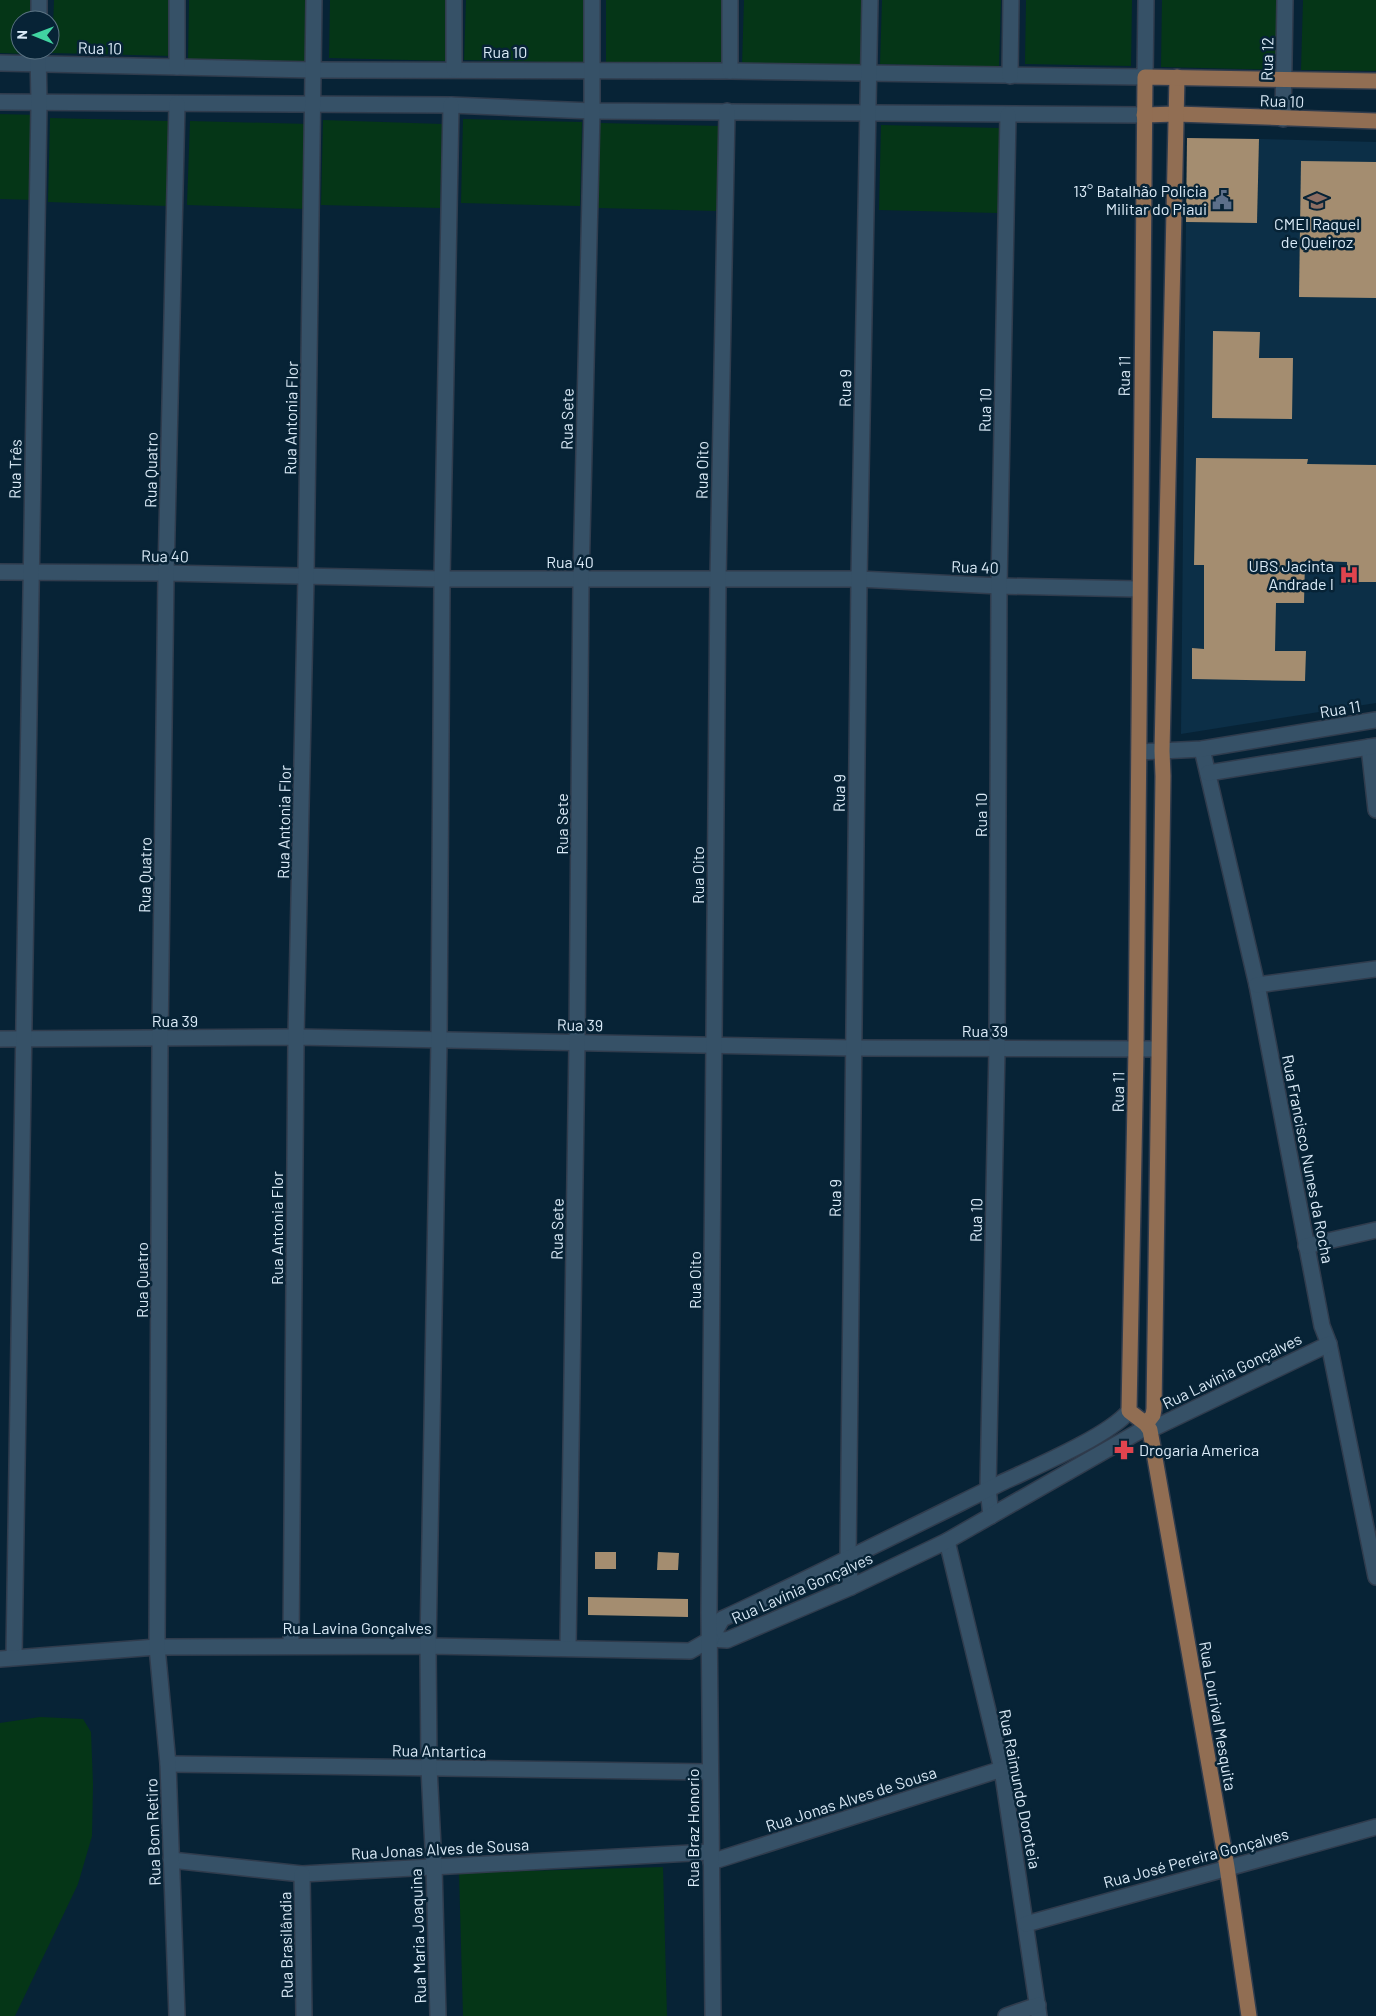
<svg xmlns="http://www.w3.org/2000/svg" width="1376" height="2016" font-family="Barlow,sans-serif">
<rect width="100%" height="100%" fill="#072336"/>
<polygon fill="#0c2f47" points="1259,139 1376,142 1376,703 1181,734 1186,222 1257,223"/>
<g fill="#053617">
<polygon points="0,0 31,0 31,20 20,20 20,50 30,50 30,54 0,53"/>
<polygon points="54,0 173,0 172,56 52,53"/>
<polygon points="189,0 309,0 307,65 188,61"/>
<polygon points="330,0 450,0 448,61 329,58"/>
<polygon points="466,0 585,0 583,63 464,60"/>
<polygon points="606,0 726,0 723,66 606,63"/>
<polygon points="744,0 863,0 861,69 742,65"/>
<polygon points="882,0 1001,0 999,67 880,64"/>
<polygon points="1026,0 1132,0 1131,66 1025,64"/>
<polygon points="1162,0 1282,0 1280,70 1161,67"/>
<polygon points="1303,0 1376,0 1376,71 1301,70"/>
<polygon points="0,114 37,115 34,200 0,199"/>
<polygon points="50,118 169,121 167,206 48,202"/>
<polygon points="463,119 582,122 580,206 461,203"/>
<polygon points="323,120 442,124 440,208 321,205"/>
<polygon points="190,121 309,124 306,209 187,205"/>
<polygon points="600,123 720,126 718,211 598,208"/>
<polygon points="881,125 1000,128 998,213 879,210"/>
<polygon points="40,1717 83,1719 91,1732 93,1784 92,1836 78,1884 15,2016 0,2016 0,1723"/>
<polygon points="663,1867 667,2016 463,2016 459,1873"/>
</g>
<g fill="#a48d70">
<polygon points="1187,138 1259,139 1257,223 1186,222"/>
<polygon points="1301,161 1376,162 1376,298 1299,297"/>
<polygon points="1213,331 1260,332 1259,358 1293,358 1292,419 1212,418"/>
<polygon points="1196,458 1308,459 1307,464 1376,465 1376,582 1347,582 1347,562 1305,561 1304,603 1276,603 1275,651 1306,651 1305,681 1192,679 1192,648 1204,649 1204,565 1194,565"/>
<rect x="595" y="1552" width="21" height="17"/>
<polygon points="658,1552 679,1553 678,1570 657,1570"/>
<polygon points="588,1597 688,1599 688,1617 588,1615"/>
</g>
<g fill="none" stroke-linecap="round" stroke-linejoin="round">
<defs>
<g id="minor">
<polyline points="39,20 39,0"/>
<polyline points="0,63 314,70 730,71 1145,77 1146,0"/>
<polyline points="177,67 177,0"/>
<polyline points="454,69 454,0"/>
<polyline points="730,71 730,0"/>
<polyline points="1010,76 1011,0"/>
<polyline points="0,102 451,105 592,111 1144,115"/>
<polyline points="1283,119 1285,0"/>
<polyline points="0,572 166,573 442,579 859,579 999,586 1139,589"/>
<polyline points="1369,747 1376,810"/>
<polyline points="1202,749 1257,985 1322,1326 1329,1344 1376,1577"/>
<polyline points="1139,752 1202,749 1376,720"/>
<polyline points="1208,773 1376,746"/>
<polyline points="1257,985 1376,969"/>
<polyline points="0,1039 296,1037 855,1048 1159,1049"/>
<polyline points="1306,1246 1376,1230"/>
<polyline points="1150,1430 1329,1344"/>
<polyline points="991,1516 988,1489 997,1048 999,586 1008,115"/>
<polyline points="947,1541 1002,1769 1039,2016"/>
<polyline points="851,1587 848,1560 859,579 870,0"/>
<polyline points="711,1639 727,1640 851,1587 947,1541 1138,1432 1146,1424"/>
<path d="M711 1639 722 1619C816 1575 908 1529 1001 1483 1033 1468 1109 1436 1129 1411"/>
<polyline points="291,1646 296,1037 306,576 314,0"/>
<polyline points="568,1648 577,1043 581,579 592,111 592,0"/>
<path d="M14 1657C23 1139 29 621 39 103L38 50"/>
<polyline points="0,1659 157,1647 428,1646 690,1651 711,1639"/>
<polyline points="168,1764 710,1772"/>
<polyline points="171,1860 302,1874 710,1852"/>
<polyline points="711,1862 1002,1769"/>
<polyline points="302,1874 304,2016"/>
<polyline points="1026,1924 1376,1827"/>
<polyline points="177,2016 168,1764 157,1647 160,1039 166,573 177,104"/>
<polyline points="438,2016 434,1867 429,1768 428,1646 439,1040 442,579 451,105"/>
<polyline points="713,2016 709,1613 718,579 727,111"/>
<polyline points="1006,2016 1038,2005"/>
</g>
<g id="major">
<polyline points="1144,115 1176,114 1376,121"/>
<polyline points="1146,1424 1153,1415 1154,1409 1163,776 1162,751 1177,77"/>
<polyline points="1249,2016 1227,1867 1150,1430 1146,1424 1129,1411 1136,1050 1145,77 1376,81"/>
</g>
</defs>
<use href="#minor" stroke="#303c4d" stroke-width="18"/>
<use href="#major" stroke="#303c4d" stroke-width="18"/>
<use href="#minor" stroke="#365167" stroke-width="15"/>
<use href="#major" stroke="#916e53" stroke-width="15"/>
</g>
<defs>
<symbol id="civic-bare" viewBox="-9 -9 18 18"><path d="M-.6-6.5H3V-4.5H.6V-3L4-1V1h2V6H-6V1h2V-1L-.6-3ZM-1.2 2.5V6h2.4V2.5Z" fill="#5c6f8a" stroke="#072336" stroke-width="2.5" paint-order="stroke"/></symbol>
<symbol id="school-bare" viewBox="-9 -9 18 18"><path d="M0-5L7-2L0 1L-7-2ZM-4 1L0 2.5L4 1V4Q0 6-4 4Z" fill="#8d6e63" stroke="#072336" stroke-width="2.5" paint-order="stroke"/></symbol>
<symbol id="hospital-bare" viewBox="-9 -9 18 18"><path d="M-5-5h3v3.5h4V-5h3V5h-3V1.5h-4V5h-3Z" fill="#e0444e" stroke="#072336" stroke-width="2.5" paint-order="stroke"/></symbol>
<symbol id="pharmacy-bare" viewBox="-9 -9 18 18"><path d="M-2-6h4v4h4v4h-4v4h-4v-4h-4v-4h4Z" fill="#e0444e" stroke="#072336" stroke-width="2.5" paint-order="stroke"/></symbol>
</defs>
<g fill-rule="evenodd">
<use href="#civic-bare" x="1208" y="186" width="28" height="28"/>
<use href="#school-bare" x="1303" y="187" width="28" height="28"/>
<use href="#hospital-bare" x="1335" y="561" width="28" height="28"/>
<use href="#pharmacy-bare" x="1110" y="1436" width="28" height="28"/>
</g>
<g text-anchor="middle" stroke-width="5" stroke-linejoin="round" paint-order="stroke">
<g font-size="16" fill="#daeaf7" stroke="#072336">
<text transform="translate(100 48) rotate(1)" y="6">Rua 10</text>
<text x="505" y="58">Rua 10</text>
<text transform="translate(1267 59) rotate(-89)" y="6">Rua 12</text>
<text transform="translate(1282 101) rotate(2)" y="6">Rua 10</text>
<text transform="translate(1124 376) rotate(-89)" y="6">Rua 11</text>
<text transform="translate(845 388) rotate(-89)" y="6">Rua 9</text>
<text transform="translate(985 410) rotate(-89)" y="6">Rua 10</text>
<text transform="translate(291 418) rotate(-89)" y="6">Rua Antonia Flor</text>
<text transform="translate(567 419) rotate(-89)" y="6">Rua Sete</text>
<text transform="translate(15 469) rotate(-89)" y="6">Rua Três</text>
<text transform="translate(151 470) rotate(-89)" y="6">Rua Quatro</text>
<text transform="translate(702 470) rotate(-89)" y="6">Rua Oito</text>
<text transform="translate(165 556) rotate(1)" y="6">Rua 40</text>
<text x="570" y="568">Rua 40</text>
<text transform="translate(975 567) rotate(2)" y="6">Rua 40</text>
<text transform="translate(1340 709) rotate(-9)" y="6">Rua 11</text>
<text transform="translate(839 793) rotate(-89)" y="6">Rua 9</text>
<text transform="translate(981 815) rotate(-90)" y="6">Rua 10</text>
<text transform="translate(284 822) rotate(-89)" y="6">Rua Antonia Flor</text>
<text transform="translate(562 824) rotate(-90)" y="6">Rua Sete</text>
<text transform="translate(145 875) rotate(-89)" y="6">Rua Quatro</text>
<text transform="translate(698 875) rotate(-90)" y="6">Rua Oito</text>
<text x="175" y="1027">Rua 39</text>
<text transform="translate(580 1025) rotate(1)" y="6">Rua 39</text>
<text x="985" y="1037">Rua 39</text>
<text transform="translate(1118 1092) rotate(-89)" y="6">Rua 11</text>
<text transform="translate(1308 1159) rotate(79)" y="6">Rua Francisco Nunes da Rocha</text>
<text transform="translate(835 1198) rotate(-89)" y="6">Rua 9</text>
<text transform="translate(976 1220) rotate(-89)" y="6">Rua 10</text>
<text transform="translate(277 1228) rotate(-90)" y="6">Rua Antonia Flor</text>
<text transform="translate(557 1229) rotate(-89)" y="6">Rua Sete</text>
<text transform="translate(142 1280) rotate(-90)" y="6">Rua Quatro</text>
<text transform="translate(695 1280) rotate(-90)" y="6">Rua Oito</text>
<text transform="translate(1232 1371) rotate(-26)" y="6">Rua Lavínia Gonçalves</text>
<text transform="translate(802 1588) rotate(-24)" y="6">Rua Lavínia Gonçalves</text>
<text x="357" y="1634">Rua Lavina Gonçalves</text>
<text transform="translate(1218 1716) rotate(80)" y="6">Rua Lourival Mesquita</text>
<text transform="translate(439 1751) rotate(1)" y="6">Rua Antartica</text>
<text transform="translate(1020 1789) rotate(79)" y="6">Rua Raimundo Doroteia</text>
<text transform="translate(851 1799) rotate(-18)" y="6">Rua Jonas Alves de Sousa</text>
<text transform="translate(693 1828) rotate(-90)" y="6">Rua Braz Honorio</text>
<text transform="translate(153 1832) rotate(-92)" y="6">Rua Bom Retiro</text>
<text transform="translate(440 1849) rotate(-3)" y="6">Rua Jonas Alves de Sousa</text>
<text transform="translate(1196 1858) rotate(-15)" y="6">Rua José Pereira Gonçalves</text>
<text transform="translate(418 1936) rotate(-92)" y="6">Rua Maria Joaquina</text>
<text transform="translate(286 1945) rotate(-91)" y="6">Rua Brasilândia</text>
</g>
<g font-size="16" fill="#daeaf7" stroke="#072336" text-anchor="end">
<text x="1207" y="197">13° Batalhão Policia<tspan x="1207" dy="18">Militar do Piaui</tspan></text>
<text x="1317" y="230" text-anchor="middle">CMEI Raquel<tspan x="1317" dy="18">de Queiroz</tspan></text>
<text x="1334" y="572">UBS Jacinta<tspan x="1334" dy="18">Andrade I</tspan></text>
<text x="1139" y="1456" text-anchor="start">Drogaria America</text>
</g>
</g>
<g transform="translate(35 35) rotate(271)"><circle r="24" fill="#072336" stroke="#5b7383"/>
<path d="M0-4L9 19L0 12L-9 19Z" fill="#41d4a1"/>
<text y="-8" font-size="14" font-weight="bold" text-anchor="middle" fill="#daeaf7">N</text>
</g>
</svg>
